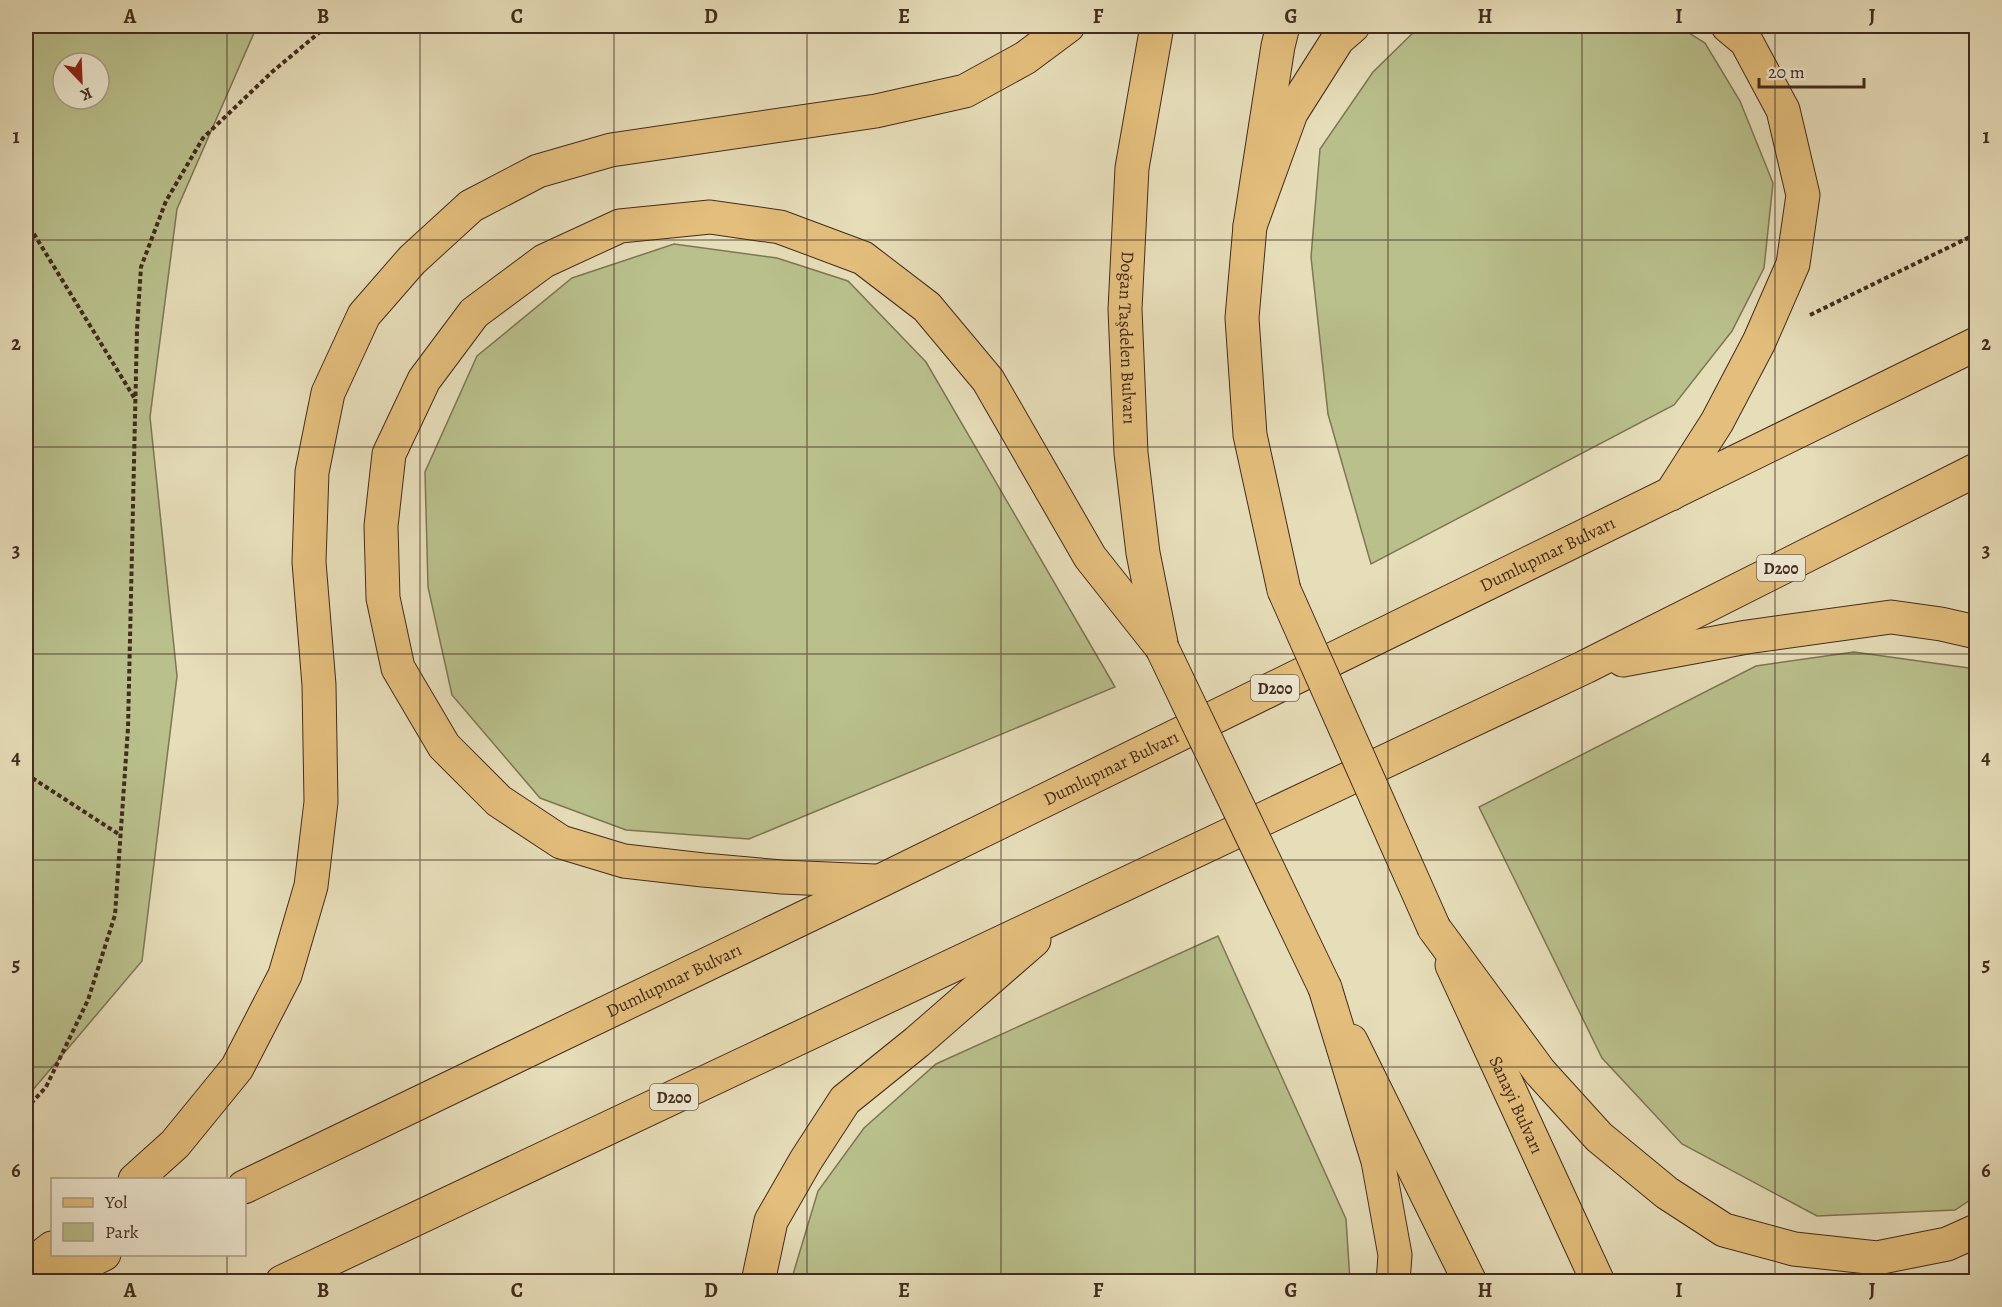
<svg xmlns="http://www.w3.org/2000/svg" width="2002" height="1307" font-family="Alegreya,serif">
<rect width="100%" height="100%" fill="#e6ddb9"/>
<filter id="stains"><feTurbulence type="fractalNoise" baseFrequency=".00333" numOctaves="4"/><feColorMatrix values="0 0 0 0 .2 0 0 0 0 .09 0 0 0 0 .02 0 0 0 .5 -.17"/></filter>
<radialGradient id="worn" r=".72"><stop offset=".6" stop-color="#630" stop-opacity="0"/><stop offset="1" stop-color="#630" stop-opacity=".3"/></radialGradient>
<g fill="#b9c08c" stroke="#7e7655" stroke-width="1.5" fill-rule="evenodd">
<path d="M26 26H257L177 209 150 417 177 676 142 961 26 1098ZM63 63H99V99H63Z"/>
<polygon points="1420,26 1678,26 1705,43 1740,101 1773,183 1764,268 1732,331 1674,405 1371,564 1328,414 1311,257 1320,149 1373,72"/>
<polygon points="674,244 777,258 848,281 926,362 1115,687 749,839 626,830 540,798 452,695 428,587 425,472 477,356 572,278"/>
<polygon points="1854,652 1976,669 1976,1196 1955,1210 1817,1216 1682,1144 1602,1058 1479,807 1756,666"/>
<polygon points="1218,936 1346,1219 1350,1281 791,1281 818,1191 864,1128 936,1064"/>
</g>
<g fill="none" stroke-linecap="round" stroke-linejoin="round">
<defs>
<g id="major">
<path id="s1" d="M1157 26 1132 168 1125 309 1131 453 1143 553 1162 648"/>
<polyline points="1283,26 1278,46 1250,226 1242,318 1250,435 1284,590"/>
<path id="s2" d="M1452 965 1598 1282"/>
<polyline points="1351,1041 1470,1282"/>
</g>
<g id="highway">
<polyline points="1250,226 1291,113 1338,39 1353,26"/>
<polyline points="1671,494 1717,422 1759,342 1793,264 1803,195 1783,110 1746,41 1728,26"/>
<polyline points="1623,660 1747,637 1891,617 1941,624 1976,632"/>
<polyline points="875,881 782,877 703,870 624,861 561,842 499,801 444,746 398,668 383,598 381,526 389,454 424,380 474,313 544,261 620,226 710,217 780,227 863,258 927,307 988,380 1090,557 1162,648"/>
<polyline points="1434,928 1540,1072 1599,1137 1667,1193 1724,1230 1794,1249 1877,1258 1947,1244 1976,1231"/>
<polyline points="1325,988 1378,1161 1395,1255 1393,1282"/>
<polyline points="135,1180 175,1144 237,1068 285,975 311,886 321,802 319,685 309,562 312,472 328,393 364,315 412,260 471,206 538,171 611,150 876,111 965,91 1025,58 1068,26"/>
<path id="s3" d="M244 1187 880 881 1976 344"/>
<polyline points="26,1268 52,1248"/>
<polyline points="48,1282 104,1254"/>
<polyline points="282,1282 1585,667 1976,470"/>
<polyline points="758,1282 771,1221 806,1160 845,1100 917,1042 1034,940"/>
</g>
</defs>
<use href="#major" stroke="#432b1e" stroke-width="35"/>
<use href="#highway" stroke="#432b1e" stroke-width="35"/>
<g stroke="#432b1e" stroke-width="4" stroke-dasharray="4.5 3" stroke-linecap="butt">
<polyline points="26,221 135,399"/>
<polyline points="1810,315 1976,234"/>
<polyline points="26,774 120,835"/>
<polyline points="26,1109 46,1087 88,1000 115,915 128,728 137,329 141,267 166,201 203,138 272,72 327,26"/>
</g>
<use href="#major" stroke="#e3be7c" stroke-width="33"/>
<use href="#highway" stroke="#e3be7c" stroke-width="33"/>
<defs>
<g id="major-bridge">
<polyline points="1284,590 1434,928"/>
<polyline points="1162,648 1325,988"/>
</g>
</defs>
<use href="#major-bridge" stroke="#432b1e" stroke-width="35" stroke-linecap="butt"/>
<use href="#major-bridge" stroke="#e3be7c" stroke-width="33"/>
</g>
<path fill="none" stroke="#432b1e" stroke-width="1.5" stroke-opacity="0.55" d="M227 26V1180M420 26V1282M614 26V1282M807 26V1282M1001 26V1282M1195 26V1282M1388 26V1282M1582 26V1282M1775 26V1282M26 240H1976M26 447H1976M26 654H1976M26 860H1976M26 1067H1976M227 1254V1282"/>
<g text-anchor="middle" stroke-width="5" stroke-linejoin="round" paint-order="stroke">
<g fill="#efe9d2" stroke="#776454" stroke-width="1.5">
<rect x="1757" y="555" width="48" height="26" rx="4.5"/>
<rect x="1251" y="675" width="48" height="26" rx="4.5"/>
<rect x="650" y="1084" width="48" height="26" rx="4.5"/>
</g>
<g font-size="16" font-weight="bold" fill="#432b1e">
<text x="1781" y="574">D200</text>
<text x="1275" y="694">D200</text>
<text x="674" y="1103">D200</text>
</g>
<g font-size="18" fill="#432b1e" stroke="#efe9d2">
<text dy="6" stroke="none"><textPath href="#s1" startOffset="314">Doğan Taşdelen Bulvarı</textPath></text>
<text dy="6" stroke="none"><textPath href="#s3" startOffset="1449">Dumlupınar Bulvarı</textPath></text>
<text dy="6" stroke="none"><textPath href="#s3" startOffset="963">Dumlupınar Bulvarı</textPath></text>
<text dy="6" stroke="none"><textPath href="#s3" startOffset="477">Dumlupınar Bulvarı</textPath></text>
<text dy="6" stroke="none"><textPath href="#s2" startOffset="154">Sanayi Bulvarı</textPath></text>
</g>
</g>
<rect width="2002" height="1307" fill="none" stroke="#e6ddb9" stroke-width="66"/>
<rect x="51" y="1178" width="195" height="78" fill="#efe9d2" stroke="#aa9d8a" stroke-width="1.5"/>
<rect x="63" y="1198" width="30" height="9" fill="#e3be7c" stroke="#aa9d8a" stroke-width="1.5"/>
<text x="105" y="1208" font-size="18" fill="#432b1e">Yol</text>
<rect x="63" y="1223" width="30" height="18" fill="#b9c08c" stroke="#aa9d8a" stroke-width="1.5"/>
<text x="105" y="1238" font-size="18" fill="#432b1e">Park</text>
<g transform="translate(81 81) rotate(157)"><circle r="28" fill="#efe9d2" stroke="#aa9d8a" stroke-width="1.5"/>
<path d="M0-4.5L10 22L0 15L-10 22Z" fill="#8f2418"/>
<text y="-9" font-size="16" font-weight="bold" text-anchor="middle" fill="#432b1e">K</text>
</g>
<path d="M1759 78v9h105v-9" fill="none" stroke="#432b1e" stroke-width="3"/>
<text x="1768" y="78" font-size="18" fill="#432b1e" stroke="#efe9d2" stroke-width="4.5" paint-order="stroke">20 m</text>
<rect x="33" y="33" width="1936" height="1241" fill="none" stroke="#432b1e" stroke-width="2"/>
<g font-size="20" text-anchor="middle" font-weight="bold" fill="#432b1e">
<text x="130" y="23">A</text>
<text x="323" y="23">B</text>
<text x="517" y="23">C</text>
<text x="711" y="23">D</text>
<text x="904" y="23">E</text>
<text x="1098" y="23">F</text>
<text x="1291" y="23">G</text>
<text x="1485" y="23">H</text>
<text x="1679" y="23">I</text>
<text x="1872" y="23">J</text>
<text x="16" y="143">1</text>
<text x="1986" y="143">1</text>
<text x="16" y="350">2</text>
<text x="1986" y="350">2</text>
<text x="16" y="557">3</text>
<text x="1986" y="557">3</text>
<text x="16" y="764">4</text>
<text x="1986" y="764">4</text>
<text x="16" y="971">5</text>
<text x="1986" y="971">5</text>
<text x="16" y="1177">6</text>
<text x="1986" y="1177">6</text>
<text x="130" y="1297">A</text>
<text x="323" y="1297">B</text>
<text x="517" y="1297">C</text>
<text x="711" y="1297">D</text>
<text x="904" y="1297">E</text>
<text x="1098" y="1297">F</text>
<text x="1291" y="1297">G</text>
<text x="1485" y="1297">H</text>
<text x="1679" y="1297">I</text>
<text x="1872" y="1297">J</text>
</g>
<rect width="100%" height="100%" filter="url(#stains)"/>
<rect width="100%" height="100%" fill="url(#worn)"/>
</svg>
